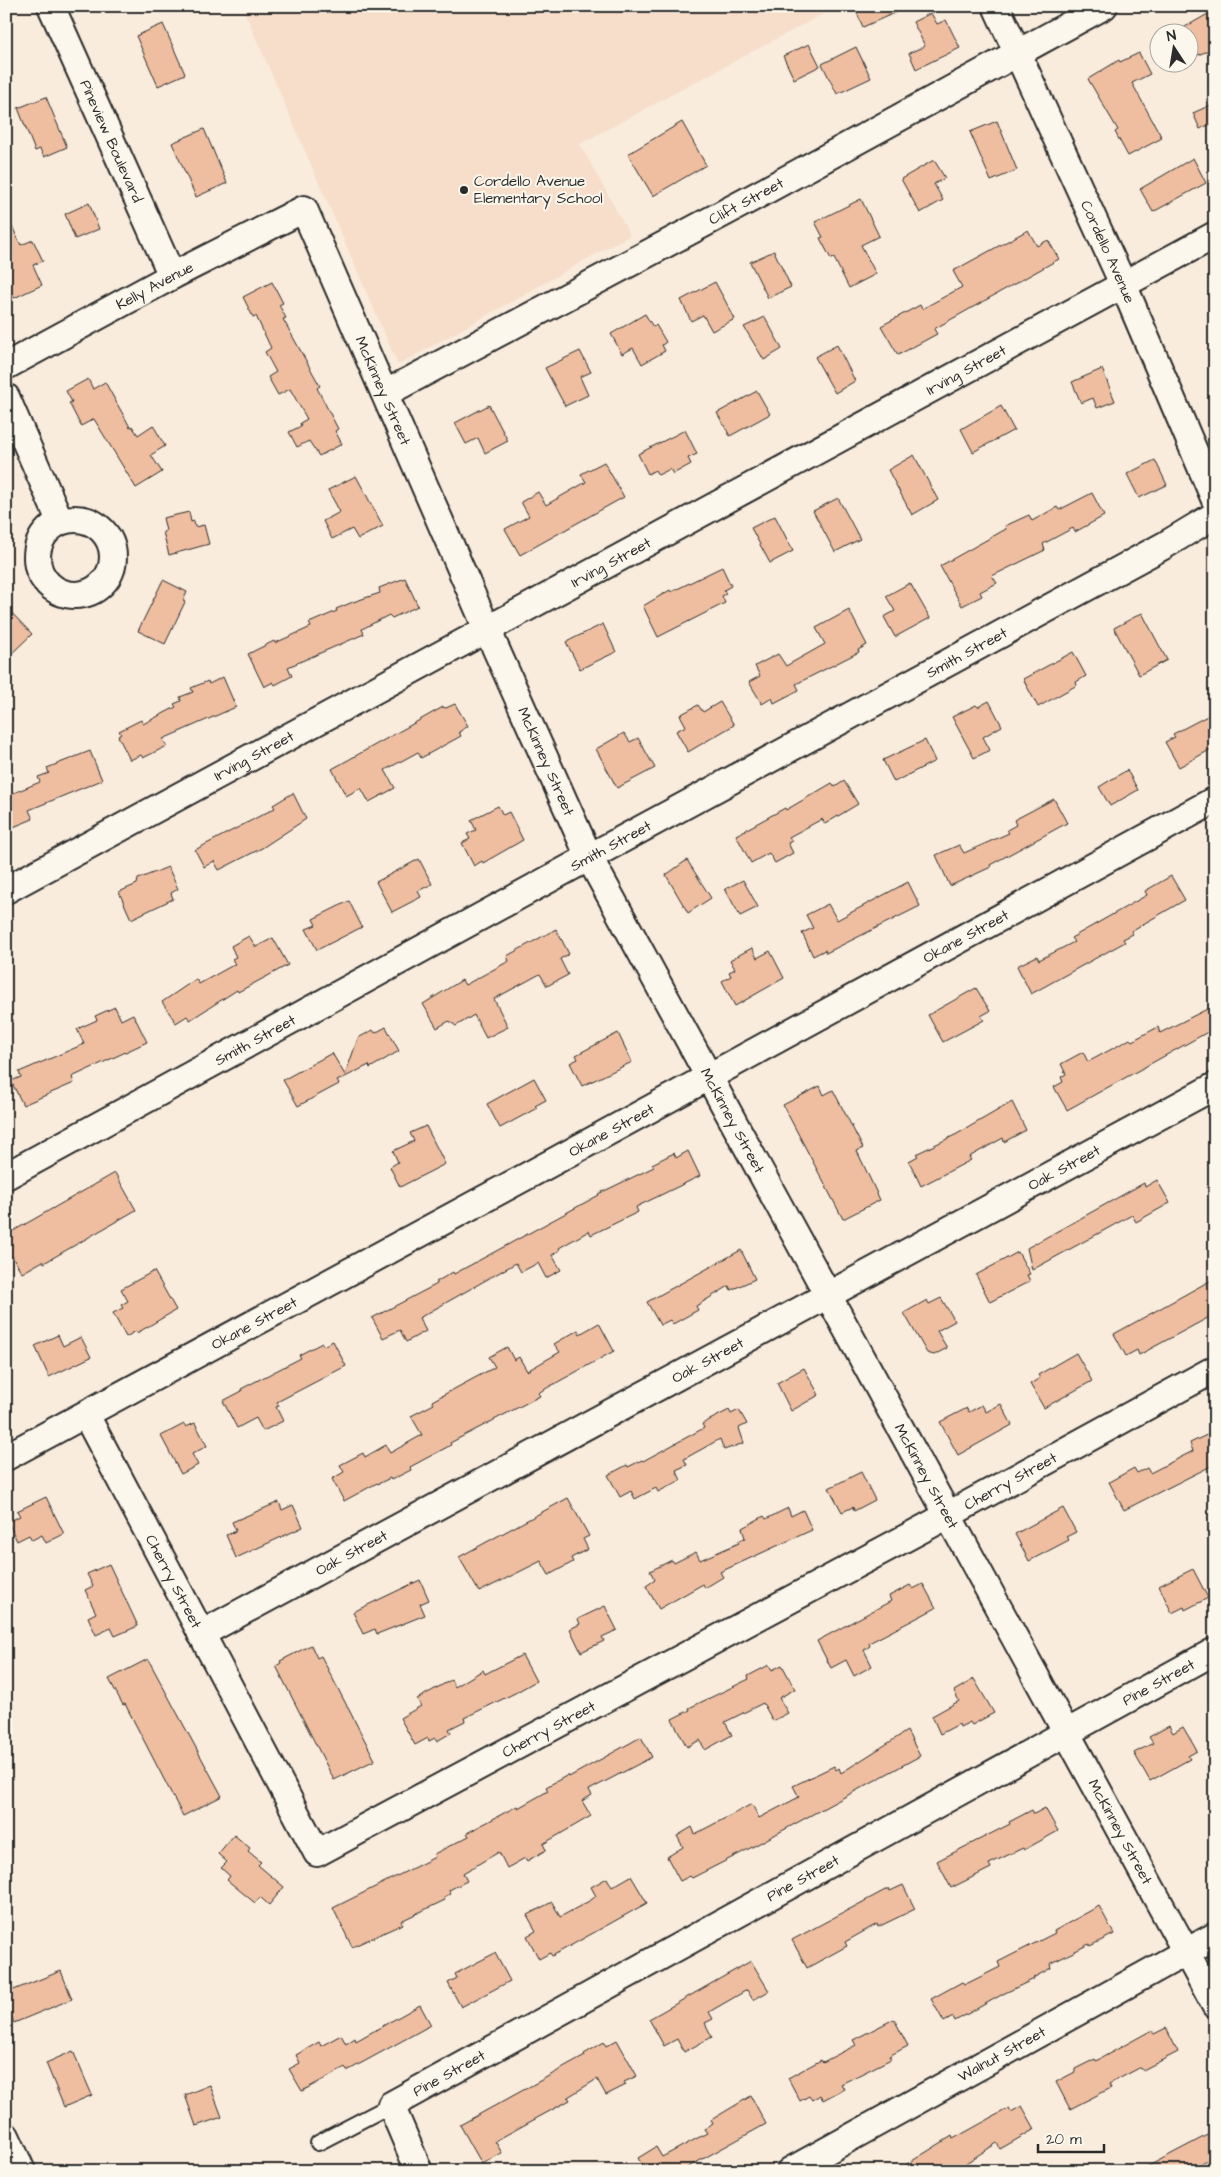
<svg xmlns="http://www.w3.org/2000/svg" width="1221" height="2177" font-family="'Architects Daughter',sans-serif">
<rect width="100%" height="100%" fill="#f9ecdd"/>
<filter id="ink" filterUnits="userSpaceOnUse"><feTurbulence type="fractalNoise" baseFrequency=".02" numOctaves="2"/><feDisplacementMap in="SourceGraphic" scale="10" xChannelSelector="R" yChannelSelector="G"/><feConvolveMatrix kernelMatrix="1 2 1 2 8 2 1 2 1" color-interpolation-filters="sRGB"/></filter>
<g filter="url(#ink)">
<polygon fill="#f6decb" points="242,6 838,6 580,144 630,235 398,365"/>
<g fill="#efbea0" stroke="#2b2b2b">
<polygon points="854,6 910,6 863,27"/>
<polygon points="1215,10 1215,48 1193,57 1188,49 1188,32 1178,31"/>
<polygon points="931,13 937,24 946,20 960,48 916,69 909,53 925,46 913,22"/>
<polygon points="163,24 185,74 158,86 136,36"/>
<polygon points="809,44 820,66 794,79 783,56"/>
<polygon points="856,47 871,78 837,94 822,64"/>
<polygon points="1139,53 1150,74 1132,83 1162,138 1128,156 1115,132 1118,130 1088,79 1119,60 1120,62"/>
<polygon points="46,97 67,147 44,157 40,149 35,151 18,108"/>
<polygon points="1215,103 1215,122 1200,129 1193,113"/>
<polygon points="997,121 1017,170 991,181 970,132"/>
<polygon points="682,122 706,165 653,196 628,154"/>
<polygon points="204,129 227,183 196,197 172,143"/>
<polygon points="1193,158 1206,183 1153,212 1140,189"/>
<polygon points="934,160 945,178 934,184 943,200 920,213 901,179"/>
<polygon points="861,199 879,236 861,245 876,274 849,288 834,258 831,259 820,238 823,237 815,222"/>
<polygon points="89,203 99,229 75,239 65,214"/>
<polygon points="6,214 21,245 33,240 43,261 33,265 42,285 14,298 6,280"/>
<polygon points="1028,230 1037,246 1048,240 1059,259 934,329 937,334 898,355 881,326 920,305 922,309 962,287 953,271"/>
<polygon points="774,251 791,287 768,298 750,262"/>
<polygon points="272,282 283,303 279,305 286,318 283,319 320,386 317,388 338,429 335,431 342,444 319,456 309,441 297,447 289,432 301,426 300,423 307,419 290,389 278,395 268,377 276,372 265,352 271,348 256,316 253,317 243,297"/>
<polygon points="715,282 735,319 712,331 703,315 691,321 681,300"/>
<polygon points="645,314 653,327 656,325 666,342 662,345 665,351 642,364 633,348 622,354 611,334"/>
<polygon points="765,317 782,349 764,360 744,327"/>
<polygon points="837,345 855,381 835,393 815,357"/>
<polygon points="580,351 591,372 580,377 588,395 565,406 545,368"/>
<polygon points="1102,369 1115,401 1097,408 1093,398 1081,403 1072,382"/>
<polygon points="88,379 93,389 105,382 130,427 132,426 138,435 153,425 165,446 151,455 162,472 136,488 94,419 81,426 69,403 72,402 66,391"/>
<polygon points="757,391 770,414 730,436 717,413"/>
<polygon points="489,405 508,441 485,453 478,438 466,444 455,423"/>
<polygon points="1001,406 1014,430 973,452 961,429"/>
<polygon points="685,430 697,454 688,458 691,464 673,474 670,469 658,475 655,470 648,474 638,454"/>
<polygon points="914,455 938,500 912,515 888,470"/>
<polygon points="1155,460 1167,485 1139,498 1127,474"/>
<polygon points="604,462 624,497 520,555 505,529 529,516 521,502 538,492 546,505 586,482 581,474"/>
<polygon points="356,476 383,526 358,539 352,529 332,539 323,521 340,512 328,490"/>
<polygon points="1092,493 1104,516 1075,532 1073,528 1043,544 1045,550 992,576 997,583 980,592 982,596 962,606 940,566 1006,529 1005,526 1029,515 1032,521 1057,507 1059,510"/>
<polygon points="838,498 860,539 835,552 813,511"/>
<polygon points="189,512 191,522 194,521 195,527 204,525 209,544 169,555 163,532 166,531 163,518"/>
<polygon points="775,516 793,551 770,563 751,528"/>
<polygon points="722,567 731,586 724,590 726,594 722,596 725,603 658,637 643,606 670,590 671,592"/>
<polygon points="405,578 418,606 392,618 389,615 362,629 364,634 288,667 292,676 275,685 273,682 264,687 248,654 274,641 275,643 311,627 309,623 337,611 336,609 353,602 380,593 379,588"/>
<polygon points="163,580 187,592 183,601 185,602 165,644 138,631"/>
<polygon points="910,583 930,618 895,637 884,617 895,611 886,596"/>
<polygon points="6,607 32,634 6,659"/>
<polygon points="849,610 867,645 858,650 859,652 796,684 799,690 774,703 772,698 762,704 749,682 760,676 755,666 778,654 786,666 825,644 816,628"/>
<polygon points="1142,613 1167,660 1139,675 1114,628"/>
<polygon points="603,624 616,652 580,669 566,642"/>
<polygon points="1073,652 1086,676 1076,682 1077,685 1038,707 1023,679"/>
<polygon points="223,677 236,707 163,739 167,746 143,758 141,755 130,760 118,736 121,734 119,731 141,720 143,724 176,707 174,704 181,701 180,697 193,692 191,688 208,681 209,684"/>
<polygon points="989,701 1002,726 983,737 990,750 974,758 952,717 976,705 978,707"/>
<polygon points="720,702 734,725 688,752 676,731 686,726 680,715 698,705 703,712"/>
<polygon points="455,704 468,726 459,732 461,736 421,758 418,752 385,770 395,788 369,802 361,788 346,796 332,769 443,707 446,708"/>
<polygon points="1215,712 1215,747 1179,767 1165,742 1175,737 1173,734"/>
<polygon points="624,733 630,742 638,738 655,768 617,788 596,749"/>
<polygon points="925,740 935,761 894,782 883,760"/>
<polygon points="90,751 102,780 29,810 33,819 6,830 6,796 40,782 38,777 49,773 47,768"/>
<polygon points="1127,770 1138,790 1110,806 1099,787"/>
<polygon points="844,781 858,804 825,824 822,819 789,837 792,841 788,843 793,853 775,863 769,853 751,863 736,835 785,808 786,810 832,783 835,787"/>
<polygon points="293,793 306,819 262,848 219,870 214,861 204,867 195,850 275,808 273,805"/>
<polygon points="1054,799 1067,823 990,865 991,867 950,886 936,855 959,845 964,853 1009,833 1007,830 1016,825 1014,820"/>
<polygon points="498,806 503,815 509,812 523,840 483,863 482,861 474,866 462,843 470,839 467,834 476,830 471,820"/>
<polygon points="419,859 432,884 418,891 421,897 392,912 376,882"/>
<polygon points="687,860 711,898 688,913 666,875"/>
<polygon points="168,867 178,889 171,893 173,899 131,919 119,892 137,884 138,879"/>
<polygon points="1171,876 1185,900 1131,931 1133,934 1123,939 1125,942 1031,994 1017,966 1037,956 1039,960 1074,942 1071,938 1147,895 1145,891"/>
<polygon points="743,880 758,907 740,916 725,889"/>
<polygon points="908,882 920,906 826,953 825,950 813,956 802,933 813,928 806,915 828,904 837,920"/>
<polygon points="349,901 362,927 317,950 306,929 316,925 313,919"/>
<polygon points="556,929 569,954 560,959 568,975 547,986 540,974 494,999 508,1027 486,1038 474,1015 456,1026 449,1021 437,1028 423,1004 462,980 465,985 509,961 507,956"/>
<polygon points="249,936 256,947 273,938 288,965 238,992 237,990 190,1020 187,1016 176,1023 162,1002 196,979 199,984 235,964 232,959 236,957 231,946"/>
<polygon points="752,948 757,958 770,951 784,978 735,1006 722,981 731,976 729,972 735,969 730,960"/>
<polygon points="976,988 990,1011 981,1016 984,1020 943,1042 928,1015"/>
<polygon points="1215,1005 1215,1028 1067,1110 1054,1087 1063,1082 1061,1077 1066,1074 1061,1064 1083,1052 1088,1062 1130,1039 1132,1041 1158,1027 1160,1033"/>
<polygon points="115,1007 121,1020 133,1014 147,1042 72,1077 74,1083 23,1105 11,1081 21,1077 19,1072 84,1044 77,1029 97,1020 95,1016"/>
<polygon points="386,1027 399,1051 370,1068 369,1065 337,1081 339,1084 298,1106 283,1080 332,1053 345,1075 358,1038 373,1030 375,1033"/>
<polygon points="618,1033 632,1062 582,1086 570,1063 578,1059 576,1055"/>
<polygon points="534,1078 546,1100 535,1106 537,1108 500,1128 487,1104"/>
<polygon points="820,1086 824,1095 833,1090 863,1148 857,1151 880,1200 843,1219 783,1105"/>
<polygon points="1012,1102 1026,1130 1004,1142 1003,1138 969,1157 971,1160 921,1186 909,1161 918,1156 916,1154 957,1134"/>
<polygon points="426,1126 445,1164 400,1187 390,1167 398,1162 393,1151 414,1141 410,1133"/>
<polygon points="688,1151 700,1176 636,1207 638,1212 591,1235 589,1231 559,1248 560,1250 552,1255 561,1270 546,1278 538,1263 521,1272 516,1263 419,1318 426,1331 406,1342 400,1330 383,1338 372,1318 437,1284 436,1282 453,1272 454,1274 599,1195 598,1194 654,1167 652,1164 674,1153 676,1158"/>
<polygon points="115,1173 136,1210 44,1263 43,1261 22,1273 6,1246 6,1235"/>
<polygon points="1157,1180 1170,1203 1136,1222 1132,1215 1032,1270 1027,1248 1144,1183 1145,1187"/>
<polygon points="741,1250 755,1279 731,1290 729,1286 696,1306 698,1310 673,1324 670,1320 660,1325 647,1302"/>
<polygon points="1018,1252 1030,1274 1027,1275 1030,1281 990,1302 976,1275"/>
<polygon points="154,1271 176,1310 137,1333 136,1331 126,1337 113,1313 123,1308 121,1305 128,1301 121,1289"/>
<polygon points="1215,1278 1215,1314 1139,1355 1137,1350 1126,1356 1114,1334"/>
<polygon points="941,1298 955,1321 937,1331 947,1348 934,1355 927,1353 904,1313 927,1300 929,1304"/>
<polygon points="599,1323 614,1351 538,1393 540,1396 450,1443 451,1445 410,1467 411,1470 391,1480 390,1478 378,1484 377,1483 344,1501 332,1479 344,1472 340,1465 363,1453 365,1457 386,1445 390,1453 422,1435 411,1416 434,1404 432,1401 495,1367 489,1357 507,1347 514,1360 519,1357 527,1371 560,1352 554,1344 578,1330 580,1334"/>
<polygon points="58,1335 63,1346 81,1337 91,1357 49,1377 35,1346"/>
<polygon points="333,1341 346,1366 277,1402 279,1406 276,1407 283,1421 263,1431 256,1418 237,1428 223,1401 242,1391 241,1389 301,1358 299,1355 322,1343 323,1346"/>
<polygon points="1076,1353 1092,1381 1044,1408 1030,1384 1040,1378 1038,1375"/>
<polygon points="804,1368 819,1395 791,1411 777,1383"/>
<polygon points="1001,1404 1012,1425 958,1455 940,1422 967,1408 969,1412 982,1405 986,1412"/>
<polygon points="729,1410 731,1414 739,1410 747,1424 739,1428 744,1443 724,1450 720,1439 684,1459 687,1465 676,1470 681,1480 658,1492 656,1488 635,1499 631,1491 620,1497 608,1475 627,1465 628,1467 642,1460 643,1461 704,1428 702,1424"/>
<polygon points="195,1423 207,1446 192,1454 198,1465 181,1474 161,1436 184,1424 186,1427"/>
<polygon points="1215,1431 1215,1464 1124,1510 1109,1482 1134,1468 1137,1473 1147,1468 1150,1473 1193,1451 1190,1443"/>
<polygon points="861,1472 875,1500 854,1511 853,1507 842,1512 829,1488"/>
<polygon points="46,1497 64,1534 46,1543 42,1535 32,1540 29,1535 17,1541 8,1522 20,1516 17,1511"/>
<polygon points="568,1498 589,1536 583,1539 588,1549 571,1558 573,1562 549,1575 541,1561 479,1592 459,1557"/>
<polygon points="279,1502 282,1510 293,1505 303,1527 236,1558 226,1535 236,1531 232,1522"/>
<polygon points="788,1508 791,1516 803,1510 812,1530 720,1572 723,1577 705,1588 703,1584 659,1609 646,1586 655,1580 650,1571 672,1560 674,1563 696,1552 700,1560 739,1543 738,1541 745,1538 742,1528 764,1516 766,1519"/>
<polygon points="1063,1508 1076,1532 1066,1537 1069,1540 1029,1561 1015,1534"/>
<polygon points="109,1564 138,1626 115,1636 111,1628 96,1635 88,1617 96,1613 85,1590 93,1586 87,1574"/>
<polygon points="1193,1569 1208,1598 1185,1610 1184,1607 1172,1613 1159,1586"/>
<polygon points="420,1580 429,1600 420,1604 425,1615 377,1634 375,1629 363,1634 353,1612"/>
<polygon points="923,1584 936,1608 869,1643 870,1646 864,1650 872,1666 854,1676 846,1660 831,1668 817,1641 891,1601 889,1596 910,1585 913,1589"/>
<polygon points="605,1606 617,1630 602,1637 604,1641 581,1652 570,1629 580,1624 578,1619"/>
<polygon points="311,1645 317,1658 321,1656 375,1760 334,1780 276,1666 281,1663 280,1661"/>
<polygon points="522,1655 536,1681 515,1693 464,1718 465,1721 449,1729 451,1733 437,1741 435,1738 429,1741 428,1738 415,1745 400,1718 421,1706 417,1699 451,1680 455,1687 483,1670 485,1674"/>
<polygon points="148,1659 222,1796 183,1816 125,1704 123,1705 109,1679"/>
<polygon points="769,1665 772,1670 782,1665 795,1689 779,1698 788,1713 773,1721 763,1703 725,1722 732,1735 705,1750 700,1740 687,1747 672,1719 690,1710 689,1708 749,1679 748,1676"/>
<polygon points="974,1679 994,1713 972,1725 970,1722 960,1727 959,1724 940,1734 932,1716 959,1701 954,1691"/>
<polygon points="1169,1726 1173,1733 1183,1727 1197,1751 1188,1756 1190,1759 1150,1781 1134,1753 1153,1743 1149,1737"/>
<polygon points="907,1731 920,1756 743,1852 692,1878 690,1876 680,1881 667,1857 683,1847 677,1836 692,1827 695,1834 752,1804 759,1818 799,1797 793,1786 834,1766 836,1770 839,1768 841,1773"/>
<polygon points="641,1737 652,1757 589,1790 592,1795 582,1801 591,1816 543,1844 546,1850 527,1861 525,1858 507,1868 499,1852 463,1873 467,1881 449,1890 450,1894 444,1897 445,1900 401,1921 403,1924 352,1947 333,1908 435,1857 434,1854 469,1836 467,1833 517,1806 518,1808 548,1791 546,1787 568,1775 569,1777"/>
<polygon points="1045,1808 1058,1831 1024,1850 1023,1848 989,1864 991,1868 951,1888 937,1861 1010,1824 1009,1822 1032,1810 1034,1814"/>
<polygon points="234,1835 250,1848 248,1851 261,1862 258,1865 284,1887 269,1905 260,1897 255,1903 227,1880 230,1876 221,1868 227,1862 218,1854"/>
<polygon points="631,1876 647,1903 552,1956 550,1953 539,1959 527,1936 536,1931 527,1915 552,1902 560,1917 591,1900 596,1896 591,1887 607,1878 612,1887"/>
<polygon points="903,1885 915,1909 878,1927 877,1924 845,1942 847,1946 807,1968 792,1940 889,1888 890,1891"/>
<polygon points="1099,1906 1114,1934 1090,1946 1089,1944 1050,1964 1051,1968 1033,1978 1034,1979 1003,1994 955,2021 953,2017 944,2022 931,1999 962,1982 964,1985 1000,1967 998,1962 1055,1933 1054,1931"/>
<polygon points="495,1953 510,1981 461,2007 448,1983 457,1978 455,1974"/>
<polygon points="751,1961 769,1991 753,2000 747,1990 709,2012 713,2019 705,2023 712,2037 684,2052 677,2039 664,2046 649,2019"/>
<polygon points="61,1971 72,1999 14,2023 10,2013 6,2015 6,1993"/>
<polygon points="420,2005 431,2025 347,2071 345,2068 302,2091 289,2069 300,2063 296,2055 319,2042 321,2046 341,2035 346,2044 355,2038 356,2041"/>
<polygon points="894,2019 908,2046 889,2056 891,2059 841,2084 844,2089 823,2100 820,2095 812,2100 809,2096 800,2101 788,2078 821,2060 823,2062 856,2045 853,2040"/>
<polygon points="1166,2028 1178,2052 1143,2070 1141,2067 1109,2084 1111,2088 1070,2109 1056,2082 1075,2072 1075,2069 1095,2059 1096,2061 1152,2030 1154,2034"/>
<polygon points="617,2040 637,2076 624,2082 626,2085 606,2095 597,2079 568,2097 570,2100 495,2141 502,2153 482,2164 460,2125 585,2056 584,2054 604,2042 606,2046"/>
<polygon points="73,2051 92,2095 64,2107 46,2063"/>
<polygon points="210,2085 222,2117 196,2126 185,2095"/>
<polygon points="751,2096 766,2124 681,2171 636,2171 643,2167 638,2158 656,2147 662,2157 707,2133 704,2129 713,2124 711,2120"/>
<polygon points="1022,2106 1035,2129 1000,2149 997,2143 966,2163 970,2171 896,2171 952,2136 953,2139 1009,2108 1011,2112"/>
<polygon points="1215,2131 1215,2156 1187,2171 1139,2171"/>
</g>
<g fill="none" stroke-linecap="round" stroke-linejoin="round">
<defs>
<polyline id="lane" points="318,2143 391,2105"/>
<g id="street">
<path id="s1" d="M51 6 172 276"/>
<path id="s2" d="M996 6 1123 284 1215 500"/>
<path id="s3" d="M6 366 172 276 304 209 487 629 589 857 1215 2005"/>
<path id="s4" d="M386 393 754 197 1104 6"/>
<polyline points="6,397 60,521"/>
<circle cx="75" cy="557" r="38"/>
<path id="s5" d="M6 890 1215 235"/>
<path id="s6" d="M6 1176 608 847 1165 545 1215 515"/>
<path id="s7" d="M86 1415 317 1853 928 1526 1215 1369"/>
<path id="s8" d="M6 1457 564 1156 1215 800"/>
<path id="s9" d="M201 1634 1215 1086"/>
<polyline points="6,2136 22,2171"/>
<path id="s10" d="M419 2171 391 2105 1215 1651"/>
<path id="s11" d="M790 2171 1215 1936"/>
</g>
</defs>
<use href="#lane" stroke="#2b2b2b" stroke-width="18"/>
<use href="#street" stroke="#2b2b2b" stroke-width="30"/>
<use href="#lane" stroke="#fbf7ec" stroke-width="14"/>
<use href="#street" stroke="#fbf7ec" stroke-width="26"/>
</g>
</g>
<circle fill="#2b2b2b" stroke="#fbf7ec" stroke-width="2" cx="464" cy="190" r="5"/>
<g text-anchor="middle" stroke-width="4" stroke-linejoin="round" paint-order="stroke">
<g font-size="15" fill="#2b2b2b" stroke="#fbf7ec">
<text dy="5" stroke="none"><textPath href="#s1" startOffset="148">Pineview Boulevard</textPath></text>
<text dy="5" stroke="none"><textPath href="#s4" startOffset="408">Clift Street</textPath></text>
<text dy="5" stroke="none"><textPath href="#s2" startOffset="270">Cordello Avenue</textPath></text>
<text dy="5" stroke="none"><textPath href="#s3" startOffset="169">Kelly Avenue</textPath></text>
<text dy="5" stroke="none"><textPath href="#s5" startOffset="1092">Irving Street</textPath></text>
<text dy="5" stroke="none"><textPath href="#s3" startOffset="535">McKinney Street</textPath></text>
<text dy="5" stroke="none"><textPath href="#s5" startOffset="688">Irving Street</textPath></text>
<text dy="5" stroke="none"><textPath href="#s6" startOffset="1094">Smith Street</textPath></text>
<text dy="5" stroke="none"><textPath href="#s5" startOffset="282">Irving Street</textPath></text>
<text dy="5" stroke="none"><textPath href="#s3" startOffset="940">McKinney Street</textPath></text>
<text dy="5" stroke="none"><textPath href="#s6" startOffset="689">Smith Street</textPath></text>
<text dy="5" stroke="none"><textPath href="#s8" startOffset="1092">Okane Street</textPath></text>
<text dy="5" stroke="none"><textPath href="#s6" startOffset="284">Smith Street</textPath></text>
<text dy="5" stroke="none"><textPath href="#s3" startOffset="1345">McKinney Street</textPath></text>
<text dy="5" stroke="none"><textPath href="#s8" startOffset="688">Okane Street</textPath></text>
<text dy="5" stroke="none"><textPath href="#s9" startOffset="981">Oak Street</textPath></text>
<text dy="5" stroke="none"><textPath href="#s8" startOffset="282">Okane Street</textPath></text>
<text dy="5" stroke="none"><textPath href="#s9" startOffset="576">Oak Street</textPath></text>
<text dy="5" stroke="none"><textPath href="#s3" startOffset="1750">McKinney Street</textPath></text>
<text dy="5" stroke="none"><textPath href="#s7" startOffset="1282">Cherry Street</textPath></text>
<text dy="5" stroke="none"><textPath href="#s9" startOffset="171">Oak Street</textPath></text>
<text dy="5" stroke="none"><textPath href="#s7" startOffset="188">Cherry Street</textPath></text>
<text dy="5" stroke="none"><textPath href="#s10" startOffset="948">Pine Street</textPath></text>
<text dy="5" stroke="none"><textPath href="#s7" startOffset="758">Cherry Street</textPath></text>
<text dy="5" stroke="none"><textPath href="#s3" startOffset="2155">McKinney Street</textPath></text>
<text dy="5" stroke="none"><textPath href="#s10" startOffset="542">Pine Street</textPath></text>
<text dy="5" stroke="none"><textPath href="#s11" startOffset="242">Walnut Street</textPath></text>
<text dy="5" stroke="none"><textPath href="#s10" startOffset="138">Pine Street</textPath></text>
</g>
<g font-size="15" fill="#2b2b2b" stroke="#fbf7ec" text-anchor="start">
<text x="474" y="186">Cordello Avenue<tspan x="474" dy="17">Elementary School</tspan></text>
</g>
</g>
<rect width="1221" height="2177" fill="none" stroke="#fbf7ec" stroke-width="25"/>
<rect x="12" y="12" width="1196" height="2152" fill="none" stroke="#2b2b2b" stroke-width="2" filter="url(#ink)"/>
<g transform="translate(1174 48) rotate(348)"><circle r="24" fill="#fbf7ec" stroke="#a8a59f"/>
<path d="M0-4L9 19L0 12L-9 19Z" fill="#2b2b2b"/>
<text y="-8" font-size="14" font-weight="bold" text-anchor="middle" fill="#2b2b2b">N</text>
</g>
<path d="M1038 2144v8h66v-8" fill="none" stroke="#2b2b2b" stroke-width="2.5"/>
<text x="1046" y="2144" font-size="15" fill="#2b2b2b" stroke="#fbf7ec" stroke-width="4" paint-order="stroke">20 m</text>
</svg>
